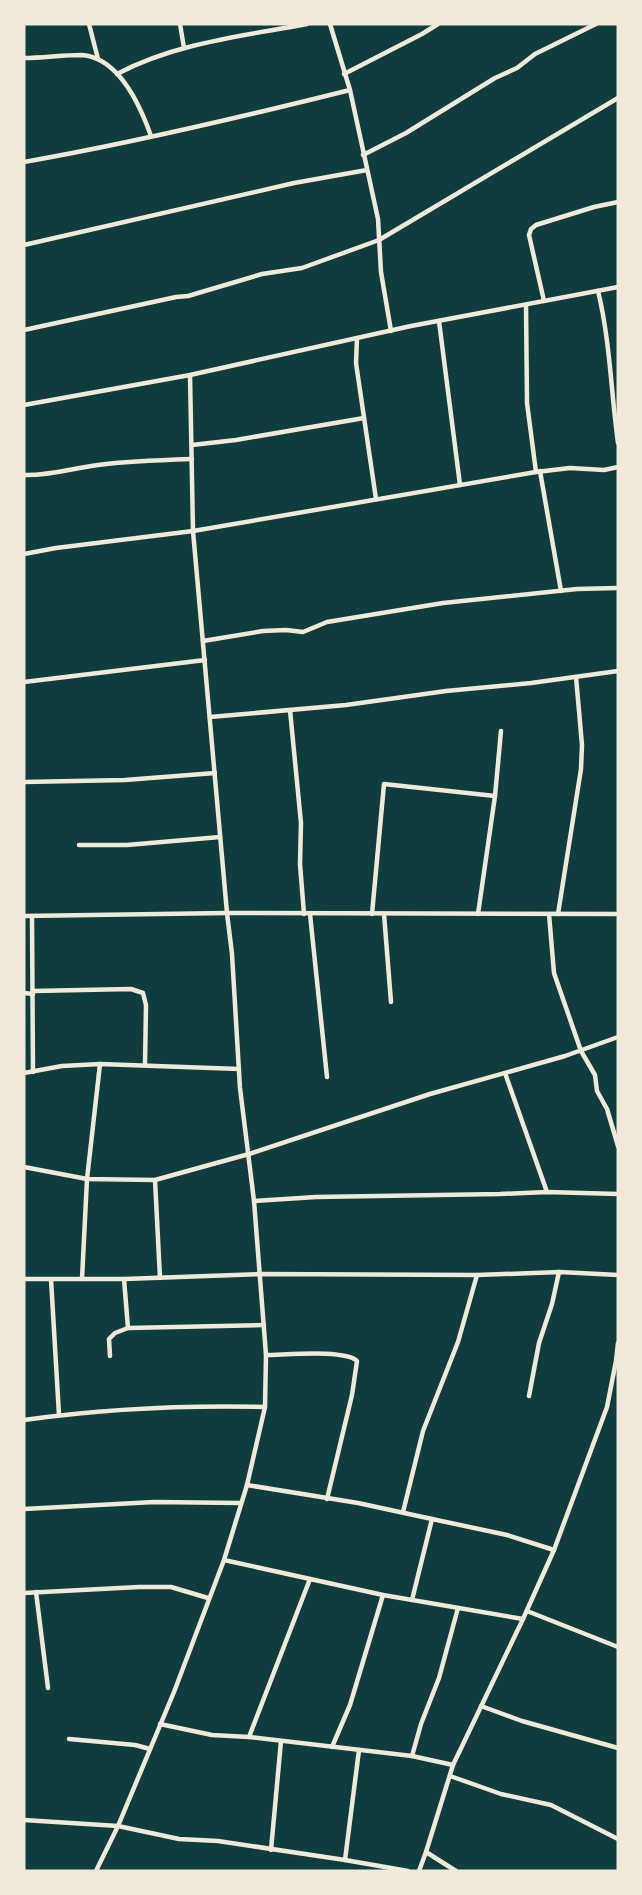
<svg xmlns="http://www.w3.org/2000/svg" width="642" height="1895" font-family="'Sofia Sans Condensed',sans-serif">
<rect width="100%" height="100%" fill="#0f3d3e"/>
<g fill="none" stroke-linecap="round" stroke-linejoin="round">
<g stroke="#f1e9da" stroke-width="4.5">
<polyline points="89,24 98,59"/>
<polyline points="180,24 184,48"/>
<polyline points="330,24 350,90 378,219 381,272 391,331"/>
<path d="M24 58C42 58 63 55 81 55 119 57 140 105 151 136"/>
<path d="M117 74C175 43 243 36 307 24"/>
<polyline points="344,74 422,34 438,24"/>
<polyline points="363,155 406,133 495,78 517,68 535,54 596,24"/>
<path d="M24 162C133 143 242 117 350 90"/>
<polyline points="24,245 294,183 367,170"/>
<path d="M598 291C610 340 611 392 618 443"/>
<polyline points="544,301 529,235 531,229 536,225 594,207 618,202"/>
<polyline points="526,305 527,403 536,472"/>
<polyline points="439,321 460,485"/>
<polyline points="24,330 176,297 188,296 262,274 302,268 379,240 618,98"/>
<polyline points="357,338 356,363 376,499"/>
<polyline points="24,405 190,375 411,326 618,287"/>
<polyline points="192,445 236,440 364,418"/>
<polyline points="540,471 561,591"/>
<path d="M24 475C50 476 73 468 98 465 129 461 161 460 192 459"/>
<polyline points="24,554 56,548 193,531 536,472 570,468 604,470 618,467"/>
<polyline points="203,641 263,631 286,630 303,632 327,622 443,603 577,589 618,588"/>
<polyline points="24,682 205,660"/>
<polyline points="290,710 301,823 300,864 304,914"/>
<polyline points="210,717 346,705 446,691 531,683 618,671"/>
<polyline points="24,782 125,780 215,773"/>
<polyline points="79,845 127,845 220,837"/>
<polyline points="310,914 327,1077"/>
<polyline points="372,914 384,784 495,796"/>
<polyline points="384,914 391,1002"/>
<polyline points="478,914 495,796 501,731"/>
<polyline points="549,914 554,973 581,1051 595,1075 597,1091 607,1109 618,1146"/>
<polyline points="558,914 581,769 582,745 576,677"/>
<polyline points="24,916 227,913 618,914"/>
<polyline points="32,916 33,1072"/>
<polyline points="33,991 131,989 143,993 146,1005 145,1065"/>
<polyline points="24,993 33,994"/>
<polyline points="24,1073 62,1066 100,1064 239,1069"/>
<polyline points="505,1073 547,1192"/>
<polyline points="24,1167 87,1179 155,1180 249,1154 430,1094 565,1056 618,1037"/>
<polyline points="155,1180 160,1278"/>
<polyline points="254,1201 316,1197 500,1194 547,1192 618,1194"/>
<polyline points="24,1279 124,1279 260,1274 477,1275 560,1272 618,1275"/>
<polyline points="51,1279 59,1415"/>
<polyline points="82,1279 87,1179 100,1064"/>
<polyline points="124,1279 128,1328"/>
<path d="M266 1355C285 1355 345 1349 357 1361L352 1395 327 1499"/>
<polyline points="110,1356 109,1339 115,1333 128,1328 264,1325"/>
<polyline points="529,1396 539,1343 552,1304 559,1272"/>
<path d="M24 1420C103 1409 185 1405 265 1407"/>
<polyline points="247,1485 358,1503 432,1519 412,1600"/>
<polyline points="24,1509 154,1502 241,1503"/>
<polyline points="403,1512 423,1431 458,1342 477,1275"/>
<polyline points="432,1519 507,1535 554,1550"/>
<polyline points="224,1560 383,1595 523,1619 453,1765"/>
<polyline points="36,1592 48,1688"/>
<polyline points="24,1593 139,1587 171,1587 208,1598"/>
<polyline points="527,1611 618,1647"/>
<polyline points="523,1619 554,1550 607,1407 616,1361 618,1343"/>
<polyline points="481,1706 522,1721 618,1748"/>
<polyline points="160,1724 212,1735 249,1737 412,1756 453,1765 426,1852 419,1871"/>
<polyline points="249,1737 310,1579"/>
<polyline points="69,1739 135,1745 150,1749"/>
<polyline points="332,1747 350,1705 383,1595"/>
<polyline points="412,1756 421,1724 439,1678 458,1608"/>
<polyline points="450,1776 501,1794 551,1805 618,1839"/>
<polyline points="24,1820 118,1826 179,1839 218,1841 345,1860 408,1871"/>
<polyline points="271,1850 281,1741"/>
<polyline points="426,1852 456,1871"/>
<polyline points="345,1860 359,1750"/>
<polyline points="96,1871 118,1826 174,1692 224,1560 247,1485 265,1407 266,1355 254,1201 240,1088 232,954 227,913 193,531 190,375"/>
</g>
</g>
<rect width="642" height="1895" fill="none" stroke="#f1e9da" stroke-width="51"/>
</svg>
